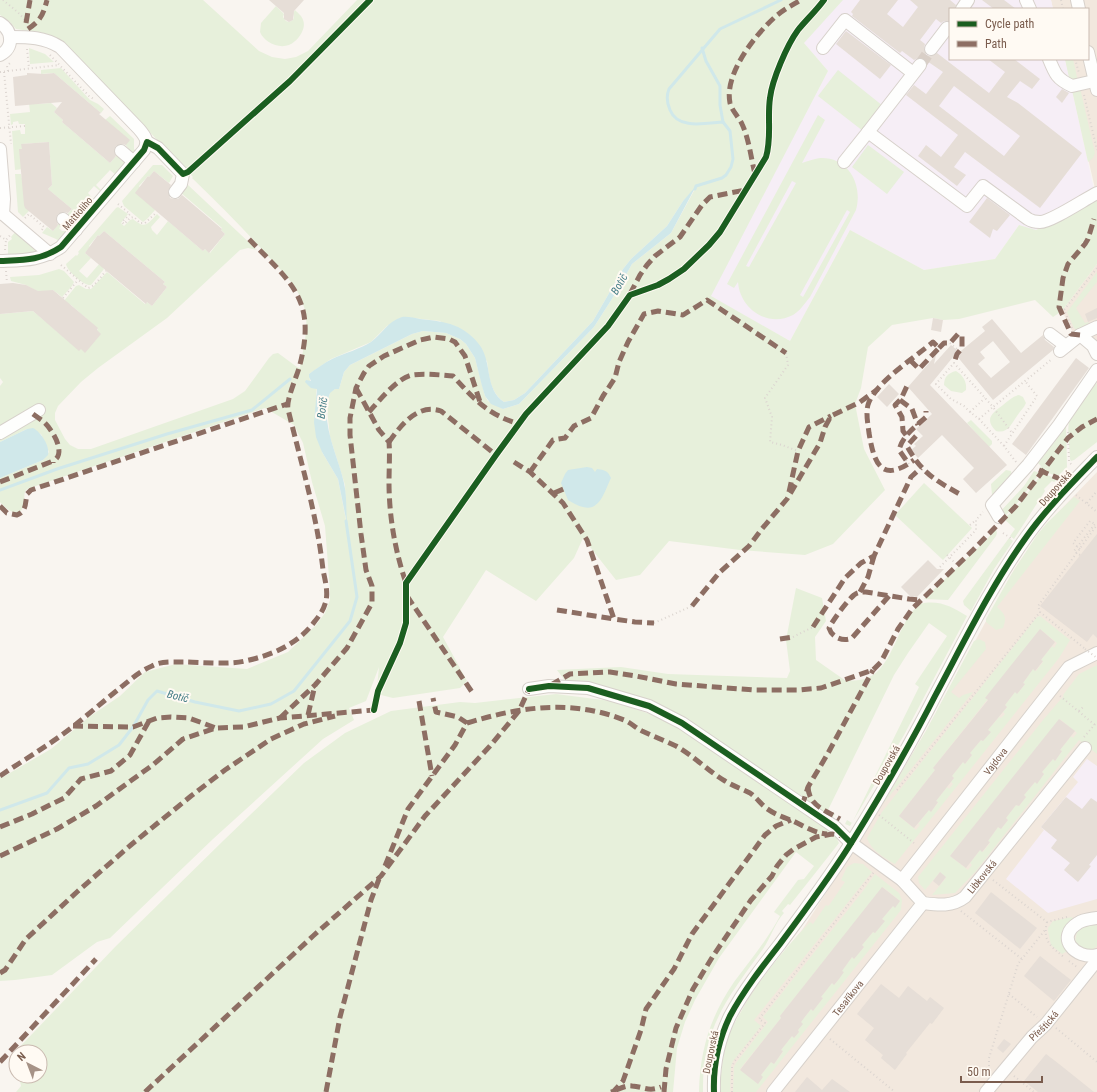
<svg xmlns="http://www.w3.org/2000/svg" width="1097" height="1092" font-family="'Roboto Condensed',sans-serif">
<rect width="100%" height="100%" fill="#f9f5f0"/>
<g fill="#f2e8de">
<polygon points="1051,0 1097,0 1097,197 1065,59 1088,59 1088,9 1053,9"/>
<polygon points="1097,264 1097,342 1084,342 1072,331 1062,311"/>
<polygon points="1097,472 1097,1092 720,1092 731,1031 749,997 773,965 802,930 870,825 926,731 1015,568 1044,527"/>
</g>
<g fill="#f6eef6">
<polygon points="837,0 1051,0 1053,9 950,9 950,59 1065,59 1094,189 1090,202 1036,230 1019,225 995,259 924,270 850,230 790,341 710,296 828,71 804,43"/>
<polygon points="1087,759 1097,766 1097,899 1048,913 1006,879 1044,830 1041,827 1078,782 1073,777"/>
</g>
<g fill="#e7f0db" fill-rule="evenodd">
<polygon points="0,0 203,0 259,51 272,57 285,59 296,57 308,51 357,0 367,0 289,79 186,170 67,46 51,36 37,32 16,29 10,22 0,15"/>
<path d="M374 0H843L804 43 828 71 711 296 790 341 850 230 924 270 995 259 1019 225 1036 230 1090 203 1097 197V264L1062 311 1053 317 1035 300 959 319 943 320 933 318 892 325 868 347 861 388 855 404 864 449 885 490 833 544 805 555 740 550 669 541 640 575 616 580 583 538 574 558 536 601 486 570 443 637 467 681 460 688 393 698 381 695 377 687 379 667 366 701 349 708 354 720 323 739 213 839 110 938 97 942 52 975 15 980 0 981V777H3L51 749 89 717 120 696 145 672 176 664 247 669 288 652 316 625 325 613 330 600V591L325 526 312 482 303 443 294 425 265 408 27 489C23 493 25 498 24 504 20 521 6 509 0 502V478L43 460 49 452 41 434 27 429 0 442V386L3 382 0 378V314L33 311 46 322 48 321 53 328 79 350 98 329 71 305 63 302 76 286 79 285 86 289H91L107 272 145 304 147 302 152 306 167 287 163 284 165 282 104 231 99 236 98 235 89 246 90 247 85 253 91 258 79 271 87 278 100 263 104 266 103 268 104 269 91 285C84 286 67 271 66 264L76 255 77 256 79 253 78 252 116 208 118 207 128 214 121 223 124 226 130 220 133 219C145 229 147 225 157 214L160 217 151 227 152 230 157 235 168 221 203 251 205 249 210 253 225 234 221 230 222 228 180 192 187 184 257 250 248 248 240 250 167 318 98 368 81 382 58 406 55 413V420L65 439 70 445 78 449H91L233 399 245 391 269 358 273 354 278 353 297 367 300 368C303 348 310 326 304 307 298 286 282 271 267 255 243 228 218 203 192 178L193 177 189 173 290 84ZM695 189 671 233 632 264 617 291 594 327 519 404 503 409 488 401 485 396 475 358 466 344 460 339 446 333 423 331 412 334 350 365 344 372 339 389H335L330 392 327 405 328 419 330 437 345 485 346 520 338 479 322 452 316 393 317 388H311L309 374 331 359 371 342 387 326 403 317 440 321 487 361C489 376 490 392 504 402L514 400 525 393 593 321 623 269 631 259 667 226 683 201Z"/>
<path d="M276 6 284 14 283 17 286 21 289 22 293 20 294 17 293 13 295 10C298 13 302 16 303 20 307 29 297 42 289 45 278 49 264 42 260 32L261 23Z"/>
<polygon points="29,48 45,54 54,62 30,64"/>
<polygon points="1065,59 1073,59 1078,82 1070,82"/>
<polygon points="61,68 90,100 98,104 104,109 101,113 54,73 41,74 41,70"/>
<polygon points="838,70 883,106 863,131 818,96"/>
<polygon points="1080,88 1095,153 1093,158 1088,162 1072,90"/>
<polygon points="29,103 38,104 51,103 57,108 54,112 63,120 62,122 110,163 117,155 126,163 116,175 110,170 96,185 102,191 100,191 94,186 88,193 94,200 87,196 74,212 80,217 76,222 65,217 72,209 48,189 52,185 49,142 22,144 23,169 15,170 12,131 20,130 21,134 25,134 25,124 19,124 18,121 13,122 13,124 11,125 10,114 30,112"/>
<path d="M818 115 825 120 802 163C808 161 813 159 820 158 849 157 863 185 856 210L810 297C805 303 800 311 793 315 768 328 740 309 738 282L734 288 727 284ZM792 181 796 183 749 267 746 266ZM847 210 850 212 803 297 800 295Z"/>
<polygon points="110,116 134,139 134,149 136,151 134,155 105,120"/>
<polygon points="868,145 904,172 887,194 852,167"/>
<polygon points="153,165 162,165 173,176 169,183 154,171 149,177 148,176 139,186 155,210 147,219 143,222 124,206 122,201"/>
<polygon points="15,174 21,174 29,211 23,217 18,212"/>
<polygon points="59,223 62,226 59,228 62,231 68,231 59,241 56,239 42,233 47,227 53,231"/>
<polygon points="17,230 37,249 35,254 8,256 8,242 12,239 11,237"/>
<polygon points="59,269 64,271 74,282 72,286 62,297 53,290 51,292 37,291 26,285 11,281 10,277 39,275"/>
<polygon points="1097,272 1097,282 1076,308 1085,323 1088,322 1089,323 1077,330 1074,328 1067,312"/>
<path d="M956 371C963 375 967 382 966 390L962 393 951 391 944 385C944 377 948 373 956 371Z"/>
<path d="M1097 383V442L1074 460 1071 461 1070 459C1070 446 1066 430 1070 418 1073 409 1090 389 1097 383Z"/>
<path d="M1019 395 1023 397 1026 403C1024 408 1020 411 1017 416 1011 424 1008 434 996 431 984 419 992 413 1003 405 1008 401 1013 396 1019 395Z"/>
<polygon points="971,420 992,441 992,444 989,447 967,423"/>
<polygon points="1066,422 1067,467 1059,475 1056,476 1039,469 1041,466 1036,461"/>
<polygon points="1006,470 1011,471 1012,477 994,496 992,495 991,484"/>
<polygon points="1034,471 1040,473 1016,505 1003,518 999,513 1024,486"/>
<polygon points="1042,473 1057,479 1054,482 1052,481 1044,489 1045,491 1014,539 1010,536 1015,529 1004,519 1022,501"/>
<polygon points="924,483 972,528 943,560 895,515"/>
<path d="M1074 497 1080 501 997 607C1005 614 1007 617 1003 628L996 630 986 622V619L1011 575 1037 535 1047 523Z"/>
<polygon points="996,529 997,533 996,536 948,600 924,599 986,540"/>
<polygon points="1009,538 1013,541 994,569 971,611 964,605 963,601"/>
<path d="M796 588 822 598 826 621 815 637 816 660 846 681C852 680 861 681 867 678 894 668 897 621 920 604 938 599 953 607 967 616L904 735 850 826 845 824 847 820 852 823 919 687 915 684 947 636 929 623 908 653 894 675 828 810 835 814 832 818 662 708 566 682 557 670 621 667 668 674 787 678 790 671 786 640Z"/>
<path d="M1040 616 1070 640 1059 658 895 864C884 858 871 850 867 838L882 812 1037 617ZM1040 629 1057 643 1054 648 1052 646 1041 660 1043 662 1036 671 1033 669 1023 683 1025 684 1018 693 1015 692 1005 705 1007 707 1003 712 1005 714 1001 718 999 717 988 730 990 732 983 741 981 740 970 753 972 755 965 764 963 762 952 776 954 778 951 782 953 784 949 789 947 787 936 801 938 803 931 812 929 810 918 824 920 825 916 830 899 816 935 770 933 768 987 700Z"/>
<polygon points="979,639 985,642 986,649 951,692 959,698 963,695 973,692 883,804 926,731 974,641"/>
<path d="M1097 665V754L1079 740 976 871 955 893 932 895 946 878 940 872 925 890 919 883 918 877 1043 720 1061 699 1064 696 1063 695 1079 674ZM1060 719 1077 733 1073 738 1071 736 1060 750 1062 751 1055 761 1053 759 1042 772 1044 774 1037 783 1035 782 1024 795 1026 797 1019 806 1016 805 1006 818 1008 820 1001 829 998 827 988 841 990 843 983 852 980 850 970 863 972 865 968 870 950 856Z"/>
<path d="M556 694 611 701 656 716 694 737 736 768 826 826 836 837 839 843 790 905 788 904 782 911 784 913C776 921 770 939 763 949 727 999 702 1028 703 1092H699C700 1050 710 1017 734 982 750 961 767 940 780 916L774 912 798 880 804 879 814 866 796 852 719 958 695 1000 685 1022 677 1048 673 1092H16L21 1086 19 1076H40V1052H16V1064L14 1053 115 947 224 840 304 763 345 733 391 711 460 702 475 703Z"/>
<path d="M854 863 863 864 872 872 754 1020 761 1026 733 1061 731 1066 730 1092H720C721 1072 723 1050 730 1031 733 1025 737 1019 741 1012 759 979 784 950 810 922L813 924 826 905 828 906 830 904 845 882 841 880 847 867Z"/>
<path d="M875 874 899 893 902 900 901 910 756 1092H733L734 1067 736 1063 768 1022 763 1017 863 891ZM883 887 900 901 895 907 893 906 882 919 884 921 875 933 873 932 862 945 864 947 854 959 852 957 842 971 839 979 834 985 832 983 821 997 823 998 813 1011 811 1009 801 1022 798 1030 799 1032 794 1038 792 1036 781 1050 783 1052 774 1064 771 1062 761 1075 758 1084 740 1069 781 1018 780 1016Z"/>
<polygon points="1072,917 1073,919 1066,926 1065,948 1067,951 1062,954 1051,945 1048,931 1048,928 1053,921"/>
<polygon points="1097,923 1097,946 1092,950 1080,950 1075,942 1077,932 1084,926"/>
</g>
<g fill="#d0e8ea">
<path d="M696 186 671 233 632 264 617 291 594 327 519 404 503 409 491 404 485 396 482 386 475 358 466 344 460 339 446 333 423 331 412 334 350 365 344 372 339 389H335L330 393C319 422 338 455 344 483 347 496 346 511 347 524L338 479 322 452 316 437 314 422 317 389 311 388 305 382 306 380 311 381 309 377V374C316 369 324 363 332 359 345 353 360 349 371 342 382 334 388 321 402 317 407 316 415 318 420 319 445 321 466 325 481 347 492 365 485 389 504 402L514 400 525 393 593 321 623 269 631 259 667 226 683 201Z"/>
<path d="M33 428C41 432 50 446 48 455L43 460 0 478V442L27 429Z"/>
<path d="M587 467 592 468 595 472 597 469C605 470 608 471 611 478 605 490 600 512 583 507 578 506 573 503 568 500L561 483 565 474 568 470Z"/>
</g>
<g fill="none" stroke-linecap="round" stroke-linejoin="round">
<g stroke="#d0e8ea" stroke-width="3">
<polyline points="702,48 706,61 720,86 720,105 723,122"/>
<path d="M695 189 696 186 722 178 726 175 731 167 733 159 730 131 723 122C706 123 678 130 670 110 667 103 666 96 669 89L720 29 781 0"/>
<polyline points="0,490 57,469 167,434 252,410 290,379"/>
<polyline points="0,810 47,793 69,768 88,764 119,745 133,727 148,700 157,691 195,702 239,711 271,704 294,691 350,621 357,597 346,521"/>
</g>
</g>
<g fill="#e6ded7" fill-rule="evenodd">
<polygon points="269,0 304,0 294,11 293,20 289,22 284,19 284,13"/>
<path d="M860 0H898L887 14 903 27 918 7 910 0H950L956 5 955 9H950V21H944L941 23 936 19 920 40 925 44 924 48 926 55 930 56 937 53 989 93 1005 72 988 59H1014L1040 79 1032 89 1020 81 1007 97 1018 103 1082 153 1040 208 965 152 954 167 966 175 957 186 918 156 926 145 941 157 958 135 906 95 914 85 926 94 943 72 924 59 918 58 914 60 902 51 900 53 852 16 853 14 851 12ZM954 86 1020 136 1004 156 939 106Z"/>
<polygon points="982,0 1004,0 1016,9 994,9"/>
<polygon points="846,31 891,65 880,79 836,44"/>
<polygon points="27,73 44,74 54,73 101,113 99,114 130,140 126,145 122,144 116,146 114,150 116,156 110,163 62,122 63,120 54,112 62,102 15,106 13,77 27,75"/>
<polygon points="1062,89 1069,93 1062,103 1056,97"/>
<polygon points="49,142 52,185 48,189 72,209 68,213 64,212 58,214 56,218 58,225 53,231 25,208 24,205 19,149 22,149 21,144"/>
<polygon points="154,171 171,185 168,191 170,198 174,199 178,199 182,195 222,229 221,230 225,234 209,253 205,249 203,251 135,193 148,176 149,177"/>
<polygon points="987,198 1010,215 997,231 993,229 990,238 969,222"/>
<polygon points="104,231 165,282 163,284 167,287 152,306 147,302 146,304 85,253 98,235 99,236"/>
<polygon points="13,283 26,285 38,291 53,290 98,328 97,330 101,334 85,353 81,349 79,351 33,311 0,314 0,284"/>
<polygon points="1097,308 1097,318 1088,322 1085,314"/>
<polygon points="933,318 943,320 941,332 931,330"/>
<path d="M992 319 1021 353 1043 335 1045 340 1054 347 1053 350 993 400 956 355 985 331 982 327ZM993 341 1010 362 991 378 978 364 985 358 980 352Z"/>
<polygon points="951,345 958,351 930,385 1007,465 976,493 963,479 974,468 942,435 918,458 911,450 916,446 914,444 923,436 916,429 932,414 908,387 936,355 934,364"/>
<polygon points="1076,358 1089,368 1026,455 1012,444"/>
<polygon points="889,384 899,394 887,407 877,397"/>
<polygon points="1097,534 1097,638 1093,634 1087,642 1040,606"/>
<polygon points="928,560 937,569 944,569 917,597 910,596 901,587"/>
<polygon points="1040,629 1055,642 1041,660 1043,661 1035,671 1033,669 1023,683 1025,684 1017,694 1015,692 1005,705 1007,707 988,730 991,732 983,741 981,740 970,753 972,755 965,764 963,762 952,776 954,778 936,801 938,802 931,812 929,810 914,828 899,816 935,770 933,768 988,700 985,698"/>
<polygon points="1059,719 1075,731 1060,750 1062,751 1055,761 1053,759 1042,772 1044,774 1037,784 1035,782 1024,795 1026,797 1019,806 1016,805 1006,818 1008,820 1001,829 998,827 988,841 990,842 982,852 980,850 966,868 950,856"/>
<polygon points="1066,797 1082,809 1091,798 1097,802 1097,855 1089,865 1091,866 1078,882 1064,870 1070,863 1051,848 1057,840 1041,827"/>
<polygon points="940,872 946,877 939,886 933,881"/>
<polygon points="882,887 900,901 895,908 893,906 882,919 885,921 875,933 873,932 862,945 864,947 854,959 852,957 842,971 844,972 839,979 834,985 832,983 821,997 823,998 813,1011 811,1009 801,1022 803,1024 798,1030 799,1032 794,1038 792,1036 781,1050 783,1051 774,1064 771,1062 761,1075 763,1077 758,1084 740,1070 781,1018 780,1016"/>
<polygon points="991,892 1037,928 1020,949 975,913"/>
<polygon points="1040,956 1071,980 1054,1001 1024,976"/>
<polygon points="881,984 899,998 908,986 927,1001 930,997 944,1008 932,1024 930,1023 906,1053 907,1054 895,1070 881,1058 883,1055 865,1040 874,1028 857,1014"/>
<polygon points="1004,1039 1011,1044 1003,1053 997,1048"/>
<polygon points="1046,1054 1059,1064 1094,1092 1038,1092 1024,1081"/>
<polygon points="807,1077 822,1090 832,1079 850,1092 795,1092"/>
</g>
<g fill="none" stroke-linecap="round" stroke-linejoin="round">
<polyline stroke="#d9cfc7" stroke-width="12" stroke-dasharray="12 6" stroke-linecap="butt" points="920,65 931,49"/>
<defs>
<g id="minor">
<polyline points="1026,0 1030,9"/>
<polyline points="1077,0 1079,9"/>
<polyline points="962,9 968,0"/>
<path d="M0 23C13 31 14 48 0 55"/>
<polyline points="823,48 845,20 913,73"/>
<polyline points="931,49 947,28"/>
<polyline points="1088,52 1097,90"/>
<path d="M1049 59C1055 74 1057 79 1072 86L1094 81"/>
<path d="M920 65 868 132 967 206 983 186 1028 219C1031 221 1035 222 1040 222 1051 222 1085 199 1097 193"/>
<polyline points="147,142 158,148 183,174 181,184 175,192"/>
<polyline points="0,149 4,199 3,214"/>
<polyline points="121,151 134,162"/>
<polyline points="844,162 868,132"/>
<polyline points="3,214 50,254"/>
<polyline points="63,219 76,230"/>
<path d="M0 261C23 260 40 261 61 247L144 150C149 141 145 136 139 129L60 47C44 37 29 37 10 37"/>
<polyline points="1050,334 1066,346"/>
<polyline points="1080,335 1093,346 1097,354"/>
<polyline points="1060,351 1080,335 1097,327"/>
<polyline points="0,433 39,410"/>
<polyline points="999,517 992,505 1028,465 1059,425 1097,370"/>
<path id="s1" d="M529 689 549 686 588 688 649 706 682 723 835 827 851 843 902 880 923 903C938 905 952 907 965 897L1085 748"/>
<path id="s2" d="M902 880 1069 667 1097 653"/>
<path d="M1097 918C1091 919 1084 919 1078 923 1055 937 1075 960 1097 955"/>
<path d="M714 1092C713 1066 719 1039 730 1016 744 990 762 967 780 944 805 910 831 876 853 840 882 793 910 745 935 696 964 642 991 586 1027 536 1047 508 1073 482 1097 457"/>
<path id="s3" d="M773 1092 923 903"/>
<path id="s4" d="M986 1092 1032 1037 1046 1024 1094 964 1097 956"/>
</g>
</defs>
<use href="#minor" stroke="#d7d1cb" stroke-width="14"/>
<g stroke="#dcd5d0" stroke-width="2" stroke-dasharray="1 3" stroke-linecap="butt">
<path d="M3 0C11 7 25 16 28 27"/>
<polyline points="1061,0 1063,9"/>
<polyline points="27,49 29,68"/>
<polyline points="50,55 89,96 95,100"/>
<polyline points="1075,59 1079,73"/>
<polyline points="8,71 7,66 10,63"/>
<polyline points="0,72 59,65"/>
<polyline points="4,72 11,144"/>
<polyline points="1084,95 1097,150"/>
<polyline points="0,128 25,126"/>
<polyline points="118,204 130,214 122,222 124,224 130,218 134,217 140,223 145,223 157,212"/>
<polyline points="25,218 29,214 44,227 41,231"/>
<polyline points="0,236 6,240 11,234"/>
<polyline points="5,250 6,240"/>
<path d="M61 265 88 288C96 286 101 276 106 271"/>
<polyline points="6,271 7,283"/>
<polyline points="63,298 78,280"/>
<polyline points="1072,328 1064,310 1097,268"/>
<polyline points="950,343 959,351"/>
<polyline points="786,353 788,365 765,398 772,417 770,442 782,445 798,451"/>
<polyline points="970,412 985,398"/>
<polyline points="979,419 993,407 1012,433"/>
<polyline points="1068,432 1069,462 1072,465"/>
<polyline points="1004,446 1037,396 1025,381"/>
<polyline points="906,460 909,464"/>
<polyline points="1016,462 1004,446 979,419 970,412 964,406 951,399 936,384 954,363 993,407 1052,359"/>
<polyline points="1076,495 1097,512"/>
<polyline points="1087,503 1097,491"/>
<polyline points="970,525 976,520"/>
<polyline points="1003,533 1012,539"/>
<polyline points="1080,549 1073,543 1090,521 1095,524"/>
<polyline points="947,555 957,565"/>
<polyline points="940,567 976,530 976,520 983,512"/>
<polyline points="654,623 692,606"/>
<polyline points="793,637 813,627"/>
<polyline points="1084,648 1040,612 1038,606 1097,525"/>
<polyline points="1060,696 1095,725"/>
<polyline points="1079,711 1083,707"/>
<polyline points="1084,737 1097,722"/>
<polyline points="897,790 1040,612"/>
<polyline points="879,815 914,843"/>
<polyline points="993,880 1047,922 1067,917"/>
<polyline points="961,911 1022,959"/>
<path d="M1047 922C1042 942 1052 947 1065 958"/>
<polyline points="1069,961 1078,968"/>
<polyline points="1009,994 1037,1017"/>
<polyline points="1056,1028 1097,1062"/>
<polyline points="830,1039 895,1092"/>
<polyline points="989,1070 989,1058 1018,964 1045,930"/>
<polyline points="1014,1076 1034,1092"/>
<polyline points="732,1092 732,1067 734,1062 765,1023 759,1019 874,872"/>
</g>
<use href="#minor" stroke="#fefefd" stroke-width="12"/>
<g stroke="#dcd5d0" stroke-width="2" stroke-dasharray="1 3" stroke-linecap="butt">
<polyline points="1080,555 1074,551 1095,524"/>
<polyline points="1085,649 1097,658"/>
</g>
<g stroke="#8d6e63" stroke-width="5" stroke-dasharray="10 5" stroke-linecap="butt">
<polyline points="26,23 30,0"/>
<path d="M28 29C41 20 43 15 47 0"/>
<path d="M755 174C751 158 749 139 742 124 739 117 732 111 730 103 724 74 755 35 775 17 783 10 792 5 801 0"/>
<polyline points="630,294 640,275 647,265 655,256 680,237 702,205 710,197 745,190"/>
<polyline points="1080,335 1071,334 1059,307 1063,278 1068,264 1085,244 1088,239 1094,219"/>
<polyline points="939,348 944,343 950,343 958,334 962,336 962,348 957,354 954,363"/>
<path d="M910 360 919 369 939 348 933 342C914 358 879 380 869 402 865 411 868 424 869 433 874 463 881 484 914 460"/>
<path d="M356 388 379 430 389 442C390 455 389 469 389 482 389 516 395 551 406 583"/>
<polyline points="900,400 912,409 918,425"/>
<path d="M369 412C379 401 397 378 412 375 425 373 439 375 453 376 475 400 487 414 519 424"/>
<path d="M33 414C37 417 42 420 45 423 53 431 67 454 53 461V463"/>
<polyline points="906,435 903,431 902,417 895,405 901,399 907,386"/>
<path d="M916 436 907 446C922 474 937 481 963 496"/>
<path d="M389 442C401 425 418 403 441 411L496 455"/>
<path d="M906 460 899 450C903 435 915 427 926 417V411"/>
<polyline points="514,462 530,472 563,503 587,540 614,619 635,622 654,623"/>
<polyline points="1039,470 1060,479"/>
<polyline points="530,472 553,440 565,438 574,426 591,418 603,396 615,378 619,362 628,342 644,314 658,311 683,315 707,300 786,353"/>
<polyline points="0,482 53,461"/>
<polyline points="789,492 798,451 809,427 831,416"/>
<polyline points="554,493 566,488"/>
<path d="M0 506 7 513 17 515C27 511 25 503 27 494L31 490 287 404"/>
<polyline points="860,592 868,577 874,556"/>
<polyline points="407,596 472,692"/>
<path d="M889 596 852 638C844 642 832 638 829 628 833 620 846 602 854 595 857 592 861 592 866 592L909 599 921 600"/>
<polyline points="692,606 719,573 749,546 761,530 787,499 820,443 825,427 831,416 860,402 878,389"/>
<polyline points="557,610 614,619"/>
<polyline points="813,627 845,578 861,563 874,556 911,477 921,468"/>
<polyline points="780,639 793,637"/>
<polyline points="551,685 570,674 610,672 636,676 676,684 754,690 798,690 821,688 873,670 881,662 898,629 912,609 973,550 1016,506 1068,438 1082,427 1097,419"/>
<polyline points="419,701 432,776"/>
<polyline points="308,715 315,685"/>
<polyline points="280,718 315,685 347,648 372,603 372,586 366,570 361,534 350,435 350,418 356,388 364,373 369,366 384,356 420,340 434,337 449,339 455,342 465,356 481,405"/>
<path d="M467 723C519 707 572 699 624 720 631 723 636 728 642 731 653 736 665 741 676 746 694 756 708 771 725 781 733 786 742 789 750 793 756 797 760 803 766 808 774 814 783 817 793 821 804 826 814 833 827 834"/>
<polyline points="73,726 133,727 157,718 171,717 189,718 216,728"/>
<path d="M0 776C25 759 51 744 75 725 90 713 105 700 120 688 130 680 140 671 152 666 161 661 173 662 183 662 201 662 228 665 245 661 273 655 298 644 315 621 319 616 323 611 325 604 329 594 325 580 323 570 317 515 301 463 288 409 286 401 296 378 299 368 318 299 291 283 247 237"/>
<path d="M808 787C809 806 825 810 840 819"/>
<polyline points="802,806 808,787 827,755 873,670"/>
<polyline points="0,827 32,814 64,798 81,779 111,771 130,755 149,721"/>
<polyline points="0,856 57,829 96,806 154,764 183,739 216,728 243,727 280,718 374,710 375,706"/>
<polyline points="385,866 408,809 455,745 467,723 458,717 436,712 433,698"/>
<polyline points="0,973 5,970 26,939 78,891 132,844 191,796 225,770 271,739 304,724 335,716"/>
<polyline points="0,1062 96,959"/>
<path d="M616 1090C621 1088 627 1085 632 1086 645 1087 648 1092 661 1087"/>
<polyline points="145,1092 313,936 381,876 425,816 490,746 519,711 529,689"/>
<polyline points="326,1092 340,1017 371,900 379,879"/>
<polyline points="611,1092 614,1091 623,1081 641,1030 646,1009 674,969 692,934 765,835 776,826 791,820"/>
<polyline points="664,1092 666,1069 676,1028 693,989 713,956 751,900 772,876 777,866 786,855 794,849 816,837 832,834 843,836"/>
</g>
<defs>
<g id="cycleway">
<path d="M0 261C23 260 40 261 61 247L144 150 147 142 158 148 183 174 188 172 290 81 370 0"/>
<polyline points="529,689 549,686 588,688 649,706 682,723 835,827 851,843"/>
<path d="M374 710 378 691 400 643 406 623V583L496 455 526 414 608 326 630 295 658 285 669 279 684 269 709 245 720 232 766 157C772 137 767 118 770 98 772 80 787 45 798 30 806 20 816 11 824 0"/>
<path d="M714 1092C713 1066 719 1039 730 1016 744 990 762 967 780 944 805 910 831 876 853 840 882 793 910 745 935 696 964 642 991 586 1027 536 1047 508 1073 482 1097 457"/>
</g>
</defs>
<use href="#cycleway" stroke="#fffaf3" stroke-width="8"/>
<use href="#cycleway" stroke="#1b5e20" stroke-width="6"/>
</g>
<g text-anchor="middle" stroke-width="4" stroke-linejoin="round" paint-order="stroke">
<g font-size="10" fill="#7a5c4d" stroke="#fffaf3">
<text transform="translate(77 213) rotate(-49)" y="4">Mattioliho</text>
<text transform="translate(1055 488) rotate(-48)" y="4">Doupovská</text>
<text dy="4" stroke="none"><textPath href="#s2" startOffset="151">Vajdova</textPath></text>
<text transform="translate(886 765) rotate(-60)" y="4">Doupovská</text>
<text dy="4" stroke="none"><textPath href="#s1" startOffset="532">Libkovská</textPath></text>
<text dy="4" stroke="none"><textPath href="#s3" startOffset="120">Tesaříkova</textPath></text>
<text dy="4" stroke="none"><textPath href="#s4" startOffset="88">Přeštická</textPath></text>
<text transform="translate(710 1052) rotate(-78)" y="4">Doupovská</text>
</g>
<g font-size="11" font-style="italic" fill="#437c86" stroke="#fffaf3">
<text transform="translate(619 284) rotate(-60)" y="4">Botič</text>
<text transform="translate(322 408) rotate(-82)" y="4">Botič</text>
<text transform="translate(178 696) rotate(14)" y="4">Botič</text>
</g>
</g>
<rect x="949" y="8" width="140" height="52" fill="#fffaf3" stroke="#cabbb1"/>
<rect x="957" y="21" width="20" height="6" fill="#1b5e20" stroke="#cabbb1"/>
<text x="985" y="28" font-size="12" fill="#7a5c4d">Cycle path</text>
<rect x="957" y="41" width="20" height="6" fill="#8d6e63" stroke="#cabbb1"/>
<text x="985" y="48" font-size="12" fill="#7a5c4d">Path</text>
<g transform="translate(28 1064) rotate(318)"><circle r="19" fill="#fffaf3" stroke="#cabbb1"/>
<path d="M0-3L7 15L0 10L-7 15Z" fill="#a69286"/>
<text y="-6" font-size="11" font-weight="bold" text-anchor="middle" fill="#7a5c4d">N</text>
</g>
<path d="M961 1076v6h81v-6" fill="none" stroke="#7a5c4d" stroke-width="2"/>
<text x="967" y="1076" font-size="12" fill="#7a5c4d" stroke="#fffaf3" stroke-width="3" paint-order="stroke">50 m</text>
</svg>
